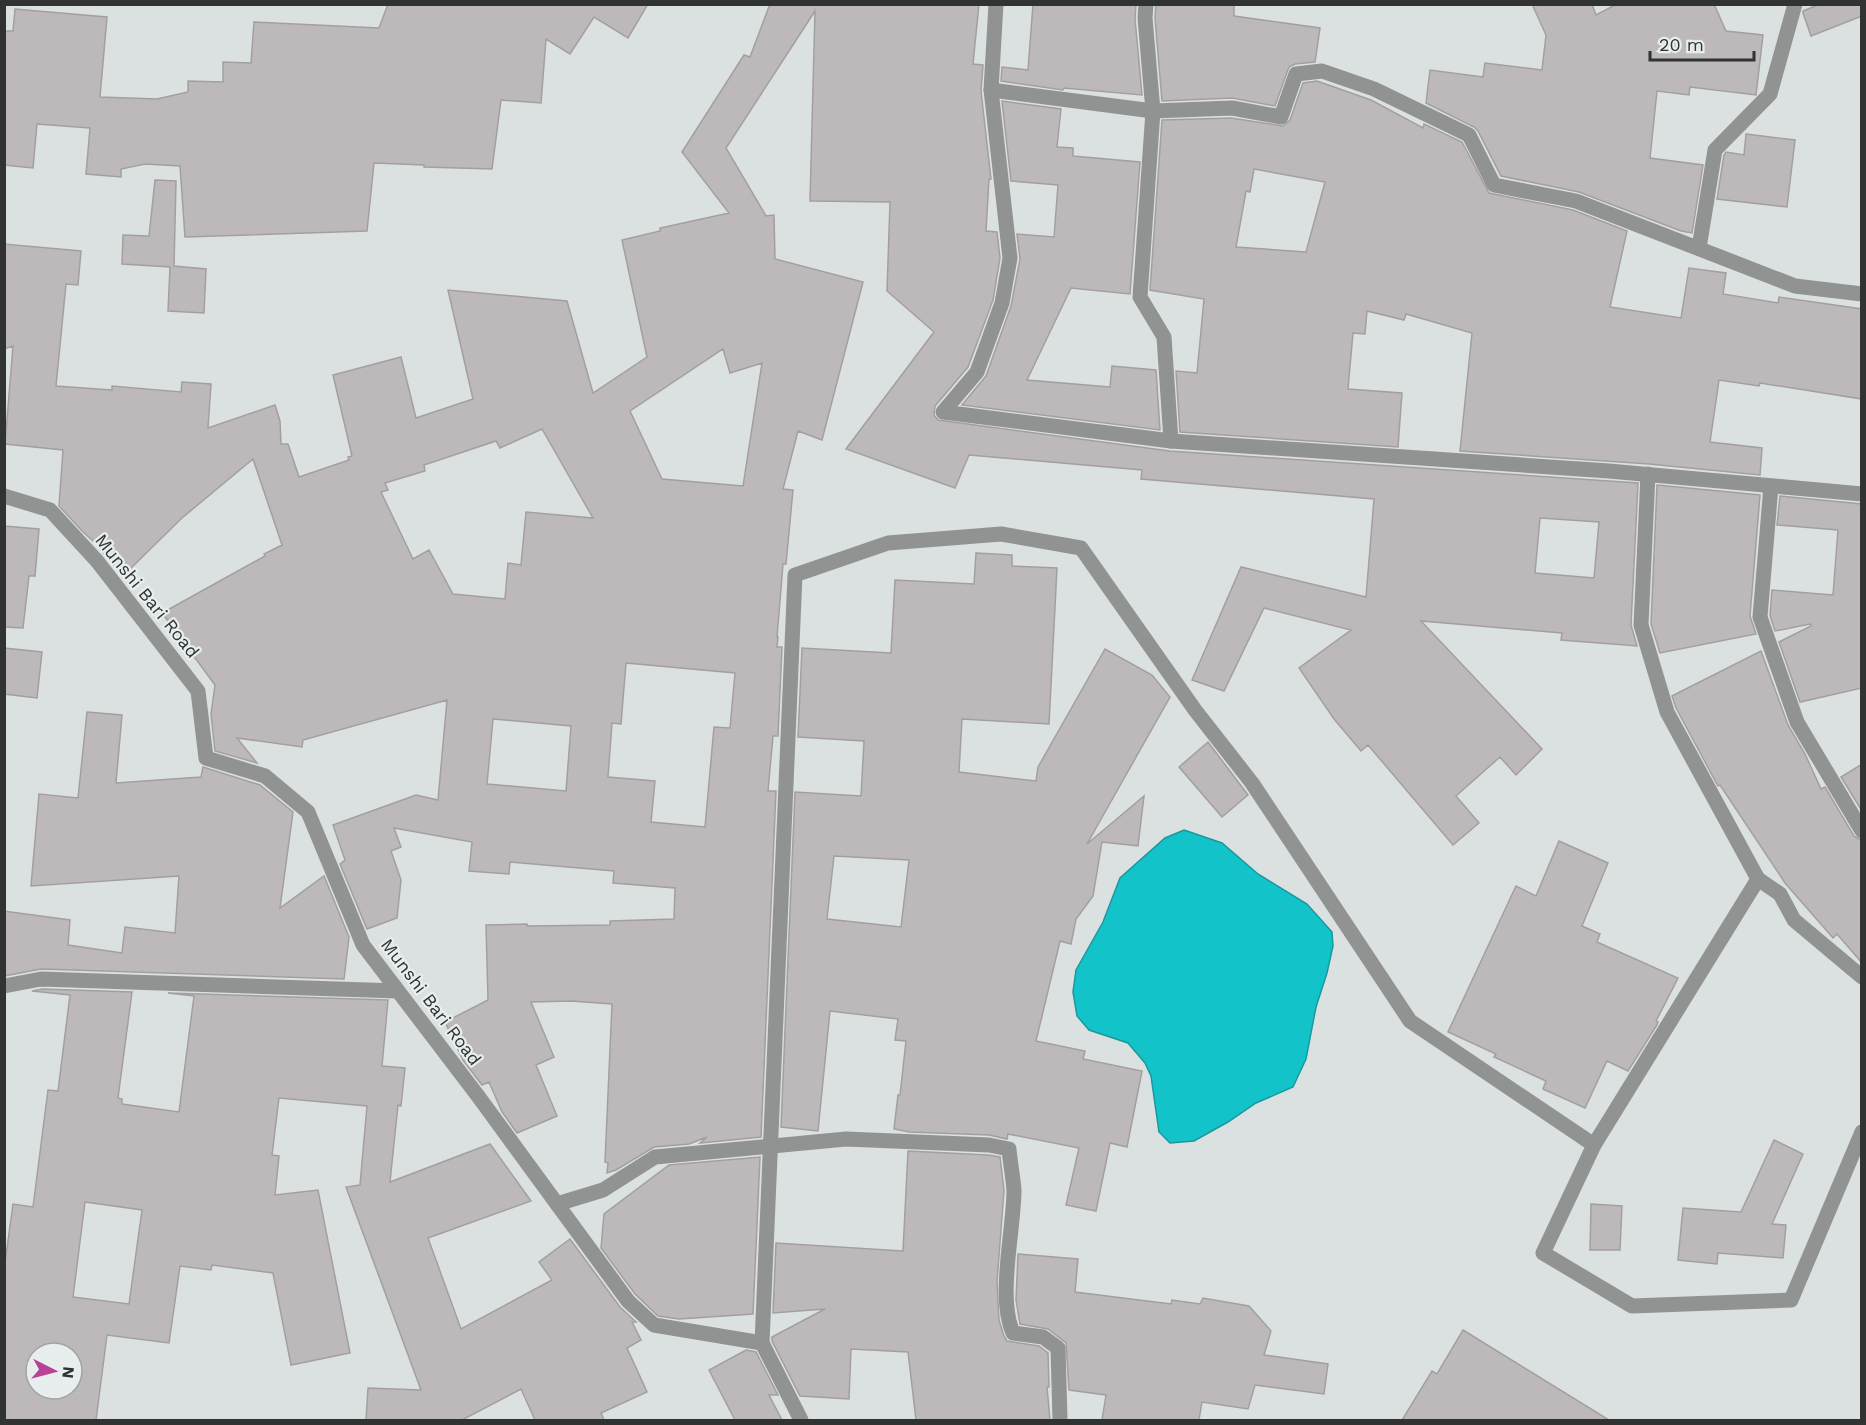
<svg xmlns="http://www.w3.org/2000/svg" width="1866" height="1425" font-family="'Work Sans',sans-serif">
<rect width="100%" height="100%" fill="#dbe1e1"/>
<polygon fill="#13c3ca" stroke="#1c989d" stroke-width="1.5" points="1184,830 1222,843 1258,874 1307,904 1332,932 1333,946 1327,973 1316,1007 1306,1059 1293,1087 1256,1103 1228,1122 1194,1141 1170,1143 1159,1132 1151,1076 1145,1063 1128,1043 1089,1030 1077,1016 1073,992 1076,970 1103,922 1120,878 1165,838"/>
<g fill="#bdb9bb" stroke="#a39fa1" stroke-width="1.5" fill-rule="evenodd">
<polygon points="388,4 648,4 628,38 594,17 570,54 546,39 541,103 501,100 492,169 424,167 424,165 374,163 367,231 185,237 180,166 145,164 121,169 121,177 86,174 90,128 37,124 33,168 4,165 4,31 13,31 15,9 107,17 100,97 157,99 188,92 188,81 223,82 223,62 251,63 254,22 379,28"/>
<path d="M770 4H979L973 64 983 65 981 91 991 179H989L986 231 997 232 1000 258 993 300 968 367 935 406 934 415 938 420 1170 451 1638 483 1631 625 1637 646 1561 640 1562 633 1421 621 1542 749 1516 775 1500 757 1456 796 1479 823 1453 845 1368 745 1361 751 1334 719 1299 668 1351 630 1264 608 1224 691 1192 680 1241 567 1366 597 1374 499 1141 479 1142 470 969 455 955 488 846 449 934 332 887 291 890 202 810 201 815 11 726 148 766 216 774 215 775 259 863 282 822 440 798 431 783 489 793 490 786 564H783L777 637H778L777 647H782L778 736H773L768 791H776L761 1137 700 1143 707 1137 689 1144 654 1147 616 1170 607 1173 608 1163 605 1162 612 1004 571 1001 531 1002 554 1057 536 1065 557 1116 517 1133 502 1112 489 1082 482 1085 463 1060 445 1022 488 1000 486 925 527 924V926L610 925V921L674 919 675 888 613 883 614 871 510 862 509 874 469 871 472 842 394 828 401 847 391 851 401 880 397 918 367 929 340 864 345 860 333 825 416 795 438 800 447 700 303 740 302 747 237 738 257 763 215 751 211 714 215 685 162 613 265 556 264 554 282 545 253 459 182 518 123 576 100 549 101 548 83 532 59 506 63 450 5 444 13 346 4 349V244L81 251 78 285 66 284 56 386 112 390V386L181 392 182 382 211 384 208 428 275 405 280 421 281 444H288L299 477 349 460 348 457 352 456 333 375 401 357 416 418 473 399 448 290 567 301 593 393 647 357 622 240 660 231V228L729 213 682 152 744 55 750 57ZM723 349 730 373 762 363 743 486 662 479 630 411ZM542 429 593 518 526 512 521 565 508 563 505 599 453 594 429 550 413 559 381 492 388 490 385 483 425 471 424 465 496 441 500 448ZM1540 518 1599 522 1594 578 1535 573ZM626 663 735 673 730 728 714 727 705 827 651 822 655 781 608 777 612 723 621 724ZM493 719 571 726 566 791 487 784Z"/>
<polygon points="1033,4 1136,4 1135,19 1142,95 1064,88 1063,90 1001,81 1002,67 1028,70"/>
<polygon points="1156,4 1234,4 1234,16 1320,28 1315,62 1295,64 1289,67 1275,106 1232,98 1162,101 1155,18"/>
<polygon points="1532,4 1592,4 1596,15 1617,4 1714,4 1726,31 1763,35 1756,95 1690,87 1689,95 1657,91 1650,158 1703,165 1692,233 1681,231 1579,192 1501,176 1478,131 1474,127 1426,103 1430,70 1483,77 1485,63 1542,70 1546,35"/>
<polygon points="1820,4 1862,4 1862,16 1811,36 1803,13 1803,11"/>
<path d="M1317 81 1371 100 1423 128 1424 124 1462 142 1489 193 1573 210 1627 231 1610 307 1681 318 1689 268 1726 273 1723 294 1778 303 1779 297 1862 309V399L1760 383 1759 386 1719 380 1710 442 1762 448 1760 475 1649 464 1460 451 1472 333 1406 314 1404 320 1367 311 1365 334 1353 333 1348 389 1402 393 1398 447 1180 432 1176 371 1197 373 1204 299 1150 290 1162 120 1231 118 1283 126 1290 120 1303 83ZM1254 169 1325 182 1306 252 1236 247 1246 191 1250 192Z"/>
<polygon points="1002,101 1061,109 1057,147 1073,148 1073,156 1140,162 1130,294 1071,288 1027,380 1110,387 1112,366 1156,370 1160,430 962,405 986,376 1011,306 1020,259 1017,234 1054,237 1058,185 1011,181"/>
<polygon points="1746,134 1795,140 1787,207 1717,199 1724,155 1726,152 1744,155"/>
<polygon points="155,180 176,181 174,266 206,269 204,313 168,311 170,267 122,264 123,235 149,236"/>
<polygon points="1657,485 1760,495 1750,616 1756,634 1660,653 1651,624"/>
<polygon points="1780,496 1862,504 1862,688 1800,702 1779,642 1811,626 1810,624 1775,631 1770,616 1772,590 1833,595 1838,530 1777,525"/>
<polygon points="4,526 39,529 35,576 29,576 23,628 4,627"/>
<path d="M976 553 1012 555V566L1057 568 1049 724 962 719 959 772 1036 781 1038 767 1105 649 1152 675 1170 697 1087 844 1144 796 1138 846 1102 842 1093 896 1076 919 1071 944 1060 941 1036 1041 1085 1051 1083 1059 1142 1071 1127 1147 1110 1143 1096 1211 1066 1205 1079 1148 1008 1134 1007 1139 989 1135 909 1132 894 1129 898 1095H900L906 1041 895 1040 898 1019 830 1011 818 1131 781 1127 795 792 861 796 864 741 798 737 802 648 891 653 895 580 974 584ZM834 856 909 860 901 927 827 919Z"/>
<polygon points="4,648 42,652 37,698 4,694"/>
<polygon points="1761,651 1788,725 1805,754 1821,789 1825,787 1854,836 1862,841 1862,963 1837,934 1833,938 1785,883 1720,785 1718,786 1676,708 1672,696"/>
<polygon points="87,712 122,715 116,783 201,777 203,767 260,785 293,812 280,908 324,876 349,937 344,979 41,969 4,976 4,911 70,920 68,945 122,953 125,927 175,933 179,876 31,886 39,794 78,798"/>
<polygon points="1208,742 1248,795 1222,817 1179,767"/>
<polygon points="1862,764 1862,811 1841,777"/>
<polygon points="1559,841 1608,863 1582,926 1600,934 1597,942 1678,978 1656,1021 1658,1022 1657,1025 1628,1071 1607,1061 1585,1108 1543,1089 1546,1081 1494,1057 1496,1054 1448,1032 1516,886 1536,896"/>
<path d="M42 989 132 992 118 1098 122 1099V1104L179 1112 194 996 168 993 388 1000 382 1066 405 1068 401 1106 398 1105 390 1182 490 1144 531 1201 428 1238 461 1329 552 1280 539 1262 570 1239 620 1307 636 1322H632L641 1340 627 1348 647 1392 601 1413 604 1420H535L521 1389 462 1420H366L368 1388 421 1390 346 1187 360 1185 367 1106 279 1098 272 1155 279 1156 275 1195 318 1190 350 1353 291 1365 273 1273 212 1265 211 1270 180 1266 169 1343 107 1335 96 1420H4V1270L13 1204 33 1207 48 1090 58 1091 70 995 32 991ZM85 1202 142 1210 129 1304 73 1297ZM36 1353H72V1389H36Z"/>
<polygon points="1774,1140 1803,1154 1772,1224 1786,1225 1783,1258 1718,1253 1717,1264 1678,1260 1683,1208 1741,1212"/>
<polygon points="908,1151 988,1155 1000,1157 1004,1190 997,1282 999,1320 1004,1336 1007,1341 1039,1346 1048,1353 1049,1387 1047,1387 1050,1420 916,1420 908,1352 851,1349 849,1399 800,1396 772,1341 772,1337 825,1309 773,1313 776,1243 903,1251"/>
<polygon points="760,1157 753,1314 679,1319 658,1316 635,1294 601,1248 604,1214 669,1165"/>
<polygon points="1591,1204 1622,1206 1620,1250 1590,1250"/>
<polygon points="1018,1254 1078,1259 1075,1292 1171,1304 1172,1300 1200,1304 1203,1298 1249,1306 1271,1331 1264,1355 1328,1364 1324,1394 1255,1385 1248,1409 1202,1402 1199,1420 1102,1420 1106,1395 1069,1390 1066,1343 1048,1329 1020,1324 1016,1300"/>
<polygon points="1463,1330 1609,1420 1402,1420 1432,1371 1437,1374"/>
<polygon points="746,1350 756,1352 778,1395 769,1395 782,1420 735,1420 709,1370"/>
</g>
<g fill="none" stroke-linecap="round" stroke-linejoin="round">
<g stroke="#919393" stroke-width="15">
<polyline points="996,4 991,90 1010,258 1002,303 977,372 943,412 1171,441 1609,471 1862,494"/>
<polyline points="1146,4 1145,18 1153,111 1140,297 1164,337 1171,441"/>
<polyline points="991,90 1153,111 1232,108 1281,117 1296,74 1322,71 1374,89 1469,135 1494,185 1576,201 1795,286 1862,294"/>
<polyline points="1699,248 1715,150 1770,94 1795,4"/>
<polyline points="1648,474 1641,625 1667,712 1758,879"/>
<polyline points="1771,486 1760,617 1797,722 1862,831"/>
<polyline points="4,496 50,510 97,561 198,691 206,758 265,776 308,812 363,945 478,1096 628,1301 654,1325 762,1343 801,1420"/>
<polyline points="4,986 41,979 398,991"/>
<polyline points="1594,1145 1758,879 1780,894 1794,920 1862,977"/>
<path d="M557 1204 603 1190 655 1157 846 1139 989 1145 1009 1149C1010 1162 1013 1176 1014 1190 1014 1230 997 1297 1013 1333L1043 1337 1058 1348 1060 1420"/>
<polyline points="762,1343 795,575 888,543 1001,534 1081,548 1195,710 1252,783 1410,1021 1594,1145 1543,1253 1632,1306 1791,1300 1862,1132"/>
</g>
</g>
<g text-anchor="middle" stroke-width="4.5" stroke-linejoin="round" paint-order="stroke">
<g font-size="18" fill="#313333" stroke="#e8eeee">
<text transform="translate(147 596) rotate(51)" y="6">Munshi Bari Road</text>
<text transform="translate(431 1002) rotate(53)" y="6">Munshi Bari Road</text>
</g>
</g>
<rect width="1866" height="1425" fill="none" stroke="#313333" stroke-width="12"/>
<g transform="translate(54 1371) rotate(96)"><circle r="28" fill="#e8eeee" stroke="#9fa3a3" stroke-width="1.5"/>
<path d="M0-4.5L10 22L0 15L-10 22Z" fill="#b94196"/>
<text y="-9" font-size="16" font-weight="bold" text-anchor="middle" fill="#313333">N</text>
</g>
<path d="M1650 51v9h104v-9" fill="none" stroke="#313333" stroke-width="3"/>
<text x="1659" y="51" font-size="18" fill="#313333" stroke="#e8eeee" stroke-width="4.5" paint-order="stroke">20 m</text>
</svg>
